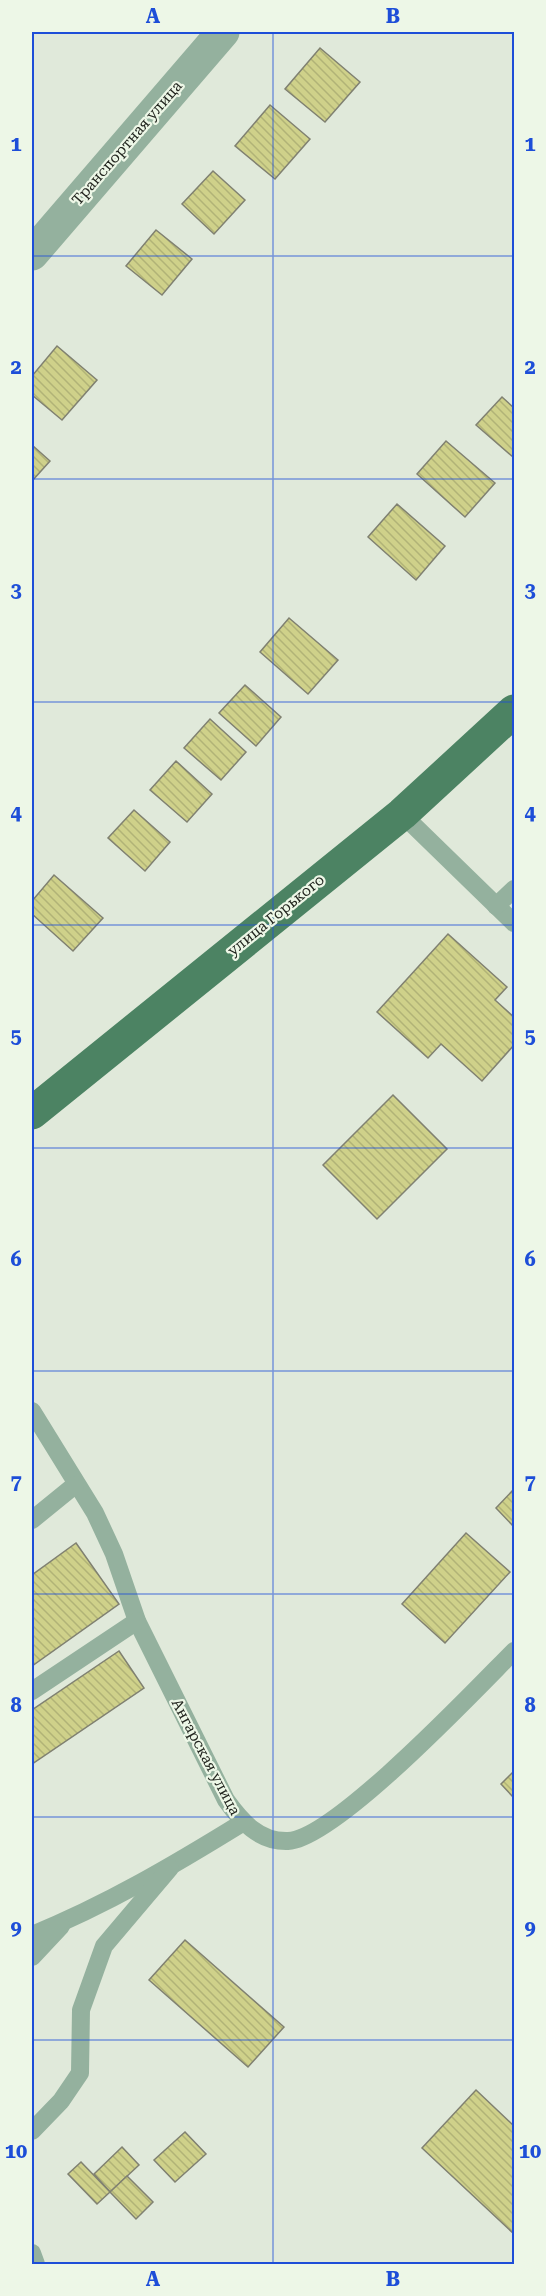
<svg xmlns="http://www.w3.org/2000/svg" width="546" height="2296" font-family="'Roboto Serif',serif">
<defs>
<pattern id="building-back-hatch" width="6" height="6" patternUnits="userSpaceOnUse" patternTransform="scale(1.5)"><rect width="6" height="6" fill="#cfd18a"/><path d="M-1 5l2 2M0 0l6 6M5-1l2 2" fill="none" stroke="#b1b377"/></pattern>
</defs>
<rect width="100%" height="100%" fill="#e0e9da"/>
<g fill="url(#building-back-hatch)" stroke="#808171" stroke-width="1.5">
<polygon points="320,48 360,82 325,122 285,89"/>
<polygon points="270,105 310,139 275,179 235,146"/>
<polygon points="213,171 245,200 214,234 182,204"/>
<polygon points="156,230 192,259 162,295 126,266"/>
<polygon points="57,346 97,380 62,420 32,395 32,376"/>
<polygon points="502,397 514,408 513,457 476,425"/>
<polygon points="446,441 495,483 465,517 417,474"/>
<polygon points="32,445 50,461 32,481"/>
<polygon points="397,504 445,546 416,580 368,537"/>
<polygon points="289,618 338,660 308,694 260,652"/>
<polygon points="245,685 281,717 256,746 219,713"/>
<polygon points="210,719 246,752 221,780 184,748"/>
<polygon points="176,761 212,794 187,822 150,790"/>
<polygon points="134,810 170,842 145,871 108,838"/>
<polygon points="54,875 103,918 73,951 32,914 32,901"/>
<polygon points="448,934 507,987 495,1000 514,1017 514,1045 482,1081 441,1044 428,1058 377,1012"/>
<polygon points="393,1095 447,1149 377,1219 323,1165"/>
<polygon points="514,1489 514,1527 496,1508"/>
<polygon points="466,1533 510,1572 445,1643 402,1604"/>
<polygon points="76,1543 119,1604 32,1666 32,1575"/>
<polygon points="119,1651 144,1688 32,1764 32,1710"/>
<polygon points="514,1771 514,1798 501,1784"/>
<polygon points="185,1940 284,2027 248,2067 149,1980"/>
<polygon points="476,2090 514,2126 514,2234 422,2148"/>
<polygon points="185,2132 206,2154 175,2182 154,2160"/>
<polygon points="122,2147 139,2165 110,2192 94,2174"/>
<polygon points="81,2162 110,2192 97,2204 68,2174"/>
<polygon points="127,2176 153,2202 136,2219 110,2192"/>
</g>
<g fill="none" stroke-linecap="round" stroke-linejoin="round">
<g stroke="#94b19e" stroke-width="18">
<polyline points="402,814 514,923"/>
<polyline points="496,906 514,889"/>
<path d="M32 1411 95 1513 114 1554 137 1621 226 1800C241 1821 259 1842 288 1841 335 1839 476 1689 514 1651"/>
<polyline points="32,1520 75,1485"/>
<polyline points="32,1691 137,1621"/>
<path d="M32 1935C106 1905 174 1865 242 1823"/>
<polyline points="32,1957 61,1926"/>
<polyline points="32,2131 61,2101 80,2073 81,2010 104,1946 170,1868"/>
<polyline points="32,2253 36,2264"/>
</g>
<polyline stroke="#94b19e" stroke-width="33" points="32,254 223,32"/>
<polyline stroke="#4c8363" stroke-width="33" points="32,1113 402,814 514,711"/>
</g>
<path fill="none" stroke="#1d4ed8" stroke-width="1.5" stroke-opacity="0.55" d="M273 32V2264M32 256H514M32 479H514M32 702H514M32 925H514M32 1148H514M32 1371H514M32 1594H514M32 1817H514M32 2040H514"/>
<g text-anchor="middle" stroke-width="4.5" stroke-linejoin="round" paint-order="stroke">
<g font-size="15" fill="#22251f" stroke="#edf7e7">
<text transform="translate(127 143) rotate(-49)" y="5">Транспортная улица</text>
<text transform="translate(276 915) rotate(-39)" y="5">улица Горького</text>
<text transform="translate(206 1757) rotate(62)" y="5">Ангарская улица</text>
</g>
</g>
<rect width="546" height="2296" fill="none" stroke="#edf7e7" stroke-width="66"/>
<rect x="33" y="33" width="480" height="2230" fill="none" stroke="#1d4ed8" stroke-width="2"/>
<g font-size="20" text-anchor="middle" font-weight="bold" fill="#1d4ed8">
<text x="153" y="23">A</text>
<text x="393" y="23">B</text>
<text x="16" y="151">1</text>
<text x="530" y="151">1</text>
<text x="16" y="374">2</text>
<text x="530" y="374">2</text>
<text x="16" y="597">3</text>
<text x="530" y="597">3</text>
<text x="16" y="820">4</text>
<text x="530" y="820">4</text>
<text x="16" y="1043">5</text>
<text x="530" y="1043">5</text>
<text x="16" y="1266">6</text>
<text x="530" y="1266">6</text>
<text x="16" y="1489">7</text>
<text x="530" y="1489">7</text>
<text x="16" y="1712">8</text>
<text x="530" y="1712">8</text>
<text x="16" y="1935">9</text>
<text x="530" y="1935">9</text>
<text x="16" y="2158">10</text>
<text x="530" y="2158">10</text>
<text x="153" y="2286">A</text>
<text x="393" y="2286">B</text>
</g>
</svg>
